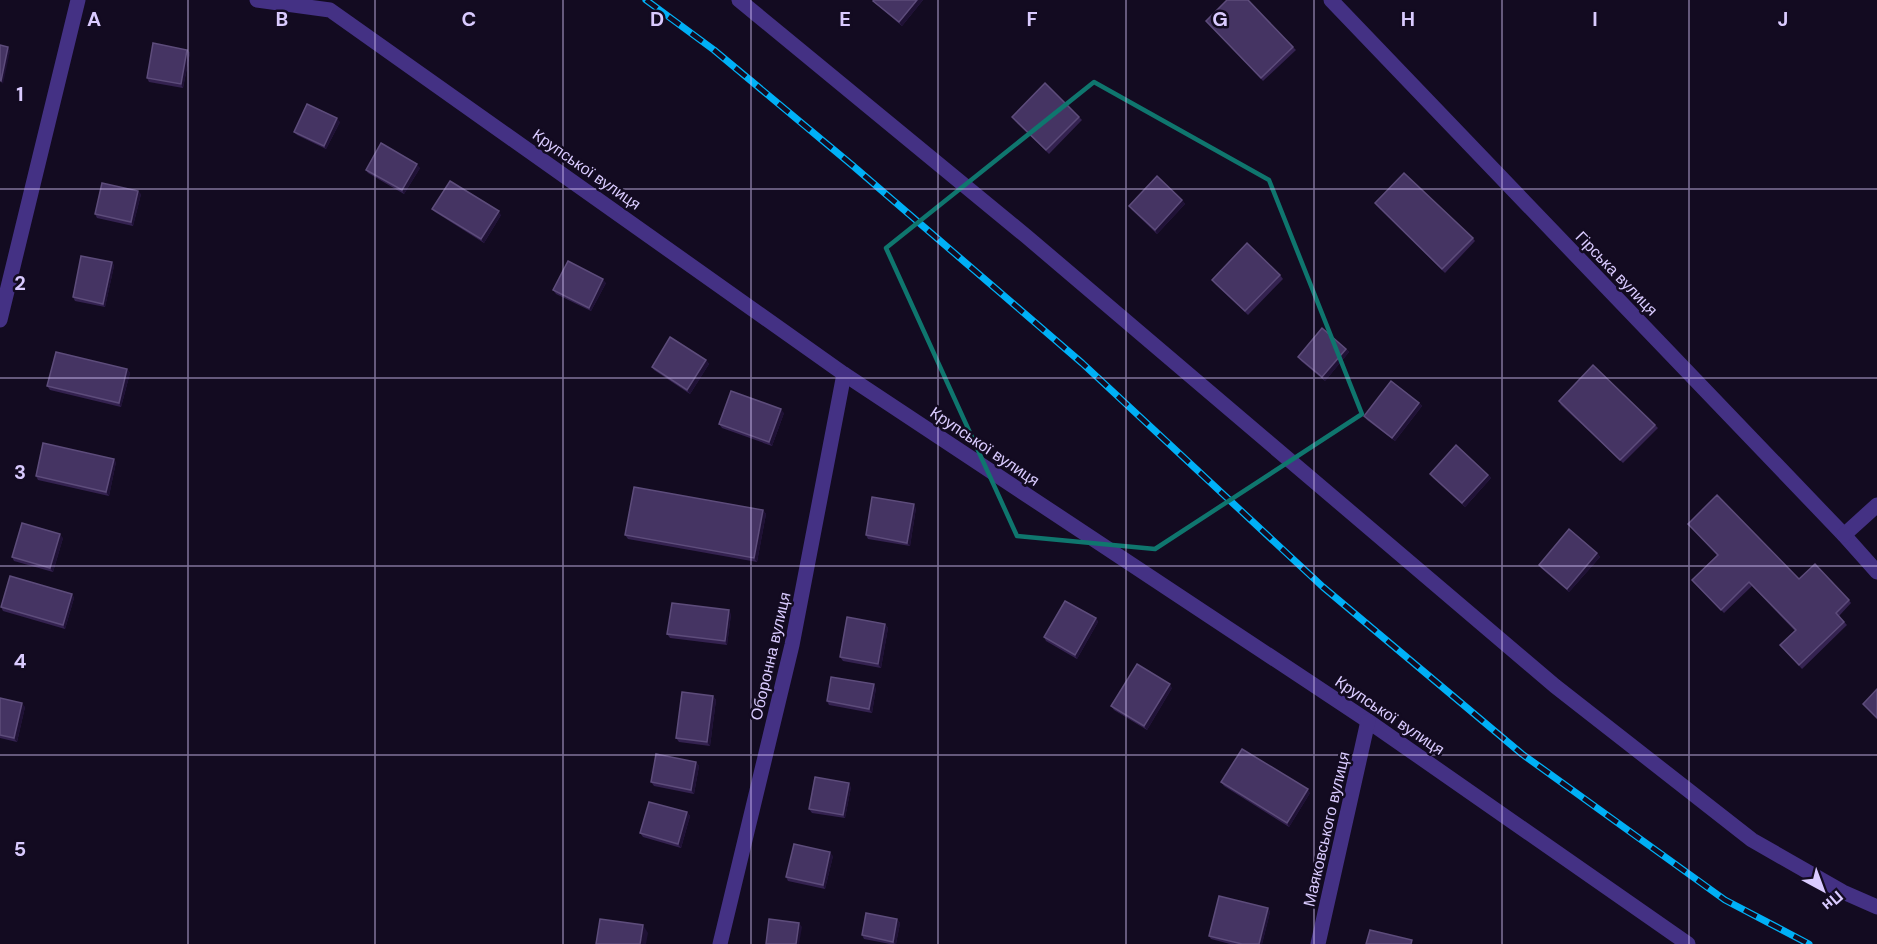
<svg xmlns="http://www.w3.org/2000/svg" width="1877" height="944" font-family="'DM Sans',sans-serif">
<rect width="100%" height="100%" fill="#130b21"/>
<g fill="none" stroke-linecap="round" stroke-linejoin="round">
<g stroke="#443184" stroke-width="15">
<polyline points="257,0 330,10 844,374 1368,721 1688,944"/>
<polyline points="739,0 1026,236 1555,686 1752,840 1843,892 1877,907"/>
<polyline points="1331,0 1844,535 1877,572"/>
<polyline points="0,320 78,0"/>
<polyline points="1844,535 1877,505"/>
<polyline points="720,944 792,645 844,374"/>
<polyline points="1318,944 1368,721"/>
</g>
<defs>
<polyline id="rail" points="646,0 714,50 852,165 1082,363 1323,587 1522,754 1725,900 1809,944"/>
</defs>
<use href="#rail" stroke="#00b0f6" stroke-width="7"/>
<use href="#rail" stroke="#130b21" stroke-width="4.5" stroke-dasharray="14" stroke-linecap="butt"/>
</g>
<g fill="#342250">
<polygon points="923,0 902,26 876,4 873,1"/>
<polygon points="1206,21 1293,47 1296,50 1263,81"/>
<polygon points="187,50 190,53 183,88 149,82 147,78"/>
<polygon points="1012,117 1079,117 1082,120 1049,154 1015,121"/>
<polygon points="340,122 326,149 297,135 294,132"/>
<polygon points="420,168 404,194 368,173 366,170"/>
<polygon points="141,194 133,226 97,218 95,214"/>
<polygon points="1182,200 1185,204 1157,234 1132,210 1129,206"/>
<polygon points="1375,203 1473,238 1475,241 1445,273 1378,207"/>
<polygon points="432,209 501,215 484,243 435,212"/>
<polygon points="112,262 114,266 105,307 75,301 73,297"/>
<polygon points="1280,275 1283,279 1248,315 1215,284 1212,280"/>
<polygon points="606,283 591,311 556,294 553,290"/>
<polygon points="1346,349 1349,352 1325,381 1301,361 1298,357"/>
<polygon points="706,360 709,364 690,394 654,370 652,367"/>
<polygon points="127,369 130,373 121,407 50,390 47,386"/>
<polygon points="1559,401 1655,425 1658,428 1623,463 1561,405"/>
<polygon points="1419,403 1422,406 1395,441 1367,420 1364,416"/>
<polygon points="784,413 772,446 722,428 719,424"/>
<polygon points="116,462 109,496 38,480 36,476"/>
<polygon points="1430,474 1488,475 1491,478 1465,507 1433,478"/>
<polygon points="916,508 910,546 868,539 866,535"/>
<polygon points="763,510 766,514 757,562 628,539 625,535"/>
<polygon points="1688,524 1799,579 1849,600 1851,603 1839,616 1847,625 1802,669 1780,645 1795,631 1752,586 1724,613 1694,583 1692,580 1717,555"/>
<polygon points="63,538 53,572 14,561 12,557"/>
<polygon points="1597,553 1600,557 1569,592 1541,568 1539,565"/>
<polygon points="72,594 74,598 65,629 3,611 1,607"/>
<polygon points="731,614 727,645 670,638 667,634"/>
<polygon points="1096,618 1098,622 1077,659 1046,641 1044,637"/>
<polygon points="885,624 888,628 881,668 843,661 840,657"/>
<polygon points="876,688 872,713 829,705 827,701"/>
<polygon points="1172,688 1147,730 1114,710 1111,706"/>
<polygon points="713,696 716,700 710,746 679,742 676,738"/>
<polygon points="0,698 25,707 17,742 0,738"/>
<polygon points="696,762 699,766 694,794 654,786 651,782"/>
<polygon points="1221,782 1310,793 1289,827 1224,786"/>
<polygon points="851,787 845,818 812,813 809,809"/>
<polygon points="687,812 690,816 681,848 643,837 640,833"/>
<polygon points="833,856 825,889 788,881 786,877"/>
<polygon points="1268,908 1270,912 1262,944 1230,944 1211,939 1209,936"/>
<polygon points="897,919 900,923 896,944 890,944 864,939 862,935"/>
</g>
<g fill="#1f1135">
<polygon points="917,0 923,0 902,26 899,22"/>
<polygon points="8,47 10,51 3,84 1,81"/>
<polygon points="187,50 190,53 183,88 181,84"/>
<polygon points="337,118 340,122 326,149 324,146"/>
<polygon points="417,164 420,168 404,194 402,190"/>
<polygon points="138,191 141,194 133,226 131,222"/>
<polygon points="1182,200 1185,204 1157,234 1155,230"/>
<polygon points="499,211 501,215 484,243 481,239"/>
<polygon points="112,262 114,266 105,307 103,304"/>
<polygon points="603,279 606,283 591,311 589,308"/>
<polygon points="1346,349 1349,352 1325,381 1322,377"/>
<polygon points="706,360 709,364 690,394 687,390"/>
<polygon points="127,369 130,373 121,407 119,403"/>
<polygon points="1419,403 1422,406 1395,441 1392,438"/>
<polygon points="781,409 784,413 772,446 769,442"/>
<polygon points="114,459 116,462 109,496 106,492"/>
<polygon points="1488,475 1491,478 1465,507 1462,503"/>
<polygon points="914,504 916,508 910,546 907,543"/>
<polygon points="763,510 766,514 757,562 754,558"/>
<polygon points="60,534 63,538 53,572 50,568"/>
<polygon points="1597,553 1600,557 1569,592 1567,589"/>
<polygon points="72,594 74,598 65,629 63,625"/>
<polygon points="729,610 731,614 727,645 725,641"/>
<polygon points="1096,618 1098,622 1077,659 1075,655"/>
<polygon points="885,624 888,628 881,668 878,664"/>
<polygon points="874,684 876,688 872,713 869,709"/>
<polygon points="1170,684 1172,688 1147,730 1144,726"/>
<polygon points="713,696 716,700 710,746 707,742"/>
<polygon points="22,703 25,707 17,742 14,738"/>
<polygon points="696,762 699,766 694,794 691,790"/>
<polygon points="849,783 851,787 845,818 843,815"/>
<polygon points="1308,789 1310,793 1289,827 1287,823"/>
<polygon points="687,812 690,816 681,848 678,844"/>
<polygon points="830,852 833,856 825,889 823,885"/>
<polygon points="1268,908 1270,912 1262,944 1259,944"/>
<polygon points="897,919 900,923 896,944 895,944 893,942"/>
<polygon points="799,923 802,927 799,944 796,944"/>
<polygon points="643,925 648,933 646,944 640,944"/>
</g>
<g fill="#453463" stroke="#5d4c7b" stroke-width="1.5">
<polygon points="874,0 917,0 899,22 873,1"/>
<polygon points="1227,0 1248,0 1293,47 1261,78 1206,21"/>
<polygon points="153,43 187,50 181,84 147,78"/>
<polygon points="0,45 8,47 1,81 0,80"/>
<polygon points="1045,83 1079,117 1046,150 1012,117"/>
<polygon points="307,104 337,118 324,146 294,132"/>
<polygon points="381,143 417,164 402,190 366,170"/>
<polygon points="1404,173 1473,238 1442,269 1375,203"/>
<polygon points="1157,176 1182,200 1155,230 1129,206"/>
<polygon points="450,181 499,211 481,239 432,209"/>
<polygon points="102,183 138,191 131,222 95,214"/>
<polygon points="1247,243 1280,275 1245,311 1212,280"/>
<polygon points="81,256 112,262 103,304 73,297"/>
<polygon points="568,261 603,279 589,308 553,290"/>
<polygon points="1322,328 1346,349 1322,377 1298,357"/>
<polygon points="670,337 706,360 687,390 652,367"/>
<polygon points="56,352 127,369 119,403 47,386"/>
<polygon points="1593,365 1655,425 1620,460 1559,401"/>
<polygon points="1391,381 1419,403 1392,438 1364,416"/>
<polygon points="731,391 781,409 769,442 719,424"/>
<polygon points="43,443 114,459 106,492 36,476"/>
<polygon points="1456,445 1488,475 1462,503 1430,474"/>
<polygon points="634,487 763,510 754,558 625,535"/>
<polygon points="1717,495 1799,579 1815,564 1849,600 1836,613 1844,622 1799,665 1780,645 1796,630 1749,582 1721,610 1692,580 1718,555 1688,524"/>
<polygon points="872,497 914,504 907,543 866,535"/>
<polygon points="22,523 60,534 50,568 12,557"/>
<polygon points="1569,529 1597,553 1567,589 1539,565"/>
<polygon points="10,576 72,594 63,625 1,607"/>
<polygon points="1065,601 1096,618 1075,655 1044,637"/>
<polygon points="672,603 729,610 725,641 667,634"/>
<polygon points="847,617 885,624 878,664 840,657"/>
<polygon points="1137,664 1170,684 1144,726 1111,706"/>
<polygon points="831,677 874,684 869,709 827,701"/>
<polygon points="1877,689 1877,718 1863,704"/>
<polygon points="682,692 713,696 707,742 676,738"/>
<polygon points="0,698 22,703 14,738 0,735"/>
<polygon points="1242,749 1308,789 1287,823 1221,782"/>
<polygon points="656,754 696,762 691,790 651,782"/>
<polygon points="815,777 849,783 843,815 809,809"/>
<polygon points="649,802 687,812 678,844 640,833"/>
<polygon points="794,844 830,852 823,885 786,877"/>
<polygon points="1219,896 1268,908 1259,944 1242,944 1209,936"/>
<polygon points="866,913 897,919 893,942 862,935"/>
<polygon points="600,919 643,925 640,944 596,944"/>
<polygon points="769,919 799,923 796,944 766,944"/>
<polygon points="1370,930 1412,940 1411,944 1366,944"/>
</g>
<path fill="none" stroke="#0f766e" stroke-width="4.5" stroke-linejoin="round" d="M1094 82 1269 180 1362 414 1155 549 1017 536 886 248Z"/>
<path fill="none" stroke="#dacbff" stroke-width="1.5" stroke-opacity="0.55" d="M188 0V944M375 0V944M563 0V944M751 0V944M938 0V944M1126 0V944M1314 0V944M1502 0V944M1689 0V944M0 189H1877M0 378H1877M0 566H1877M0 755H1877"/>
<g text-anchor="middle" stroke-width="5" stroke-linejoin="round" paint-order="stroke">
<g font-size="16" fill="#dacbff" stroke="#130b21">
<text transform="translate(587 169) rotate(35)" y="6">Крупської вулиця</text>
<text transform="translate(1617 273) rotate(46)" y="6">Гірська вулиця</text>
<text transform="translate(985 446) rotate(34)" y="6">Крупської вулиця</text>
<text transform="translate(770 656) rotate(-77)" y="6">Оборонна вулиця</text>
<text transform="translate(1390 715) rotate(34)" y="6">Крупської вулиця</text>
<text transform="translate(1326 829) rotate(-77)" y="6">Маяковського вулиця</text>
</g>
</g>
<g font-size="20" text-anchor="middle" font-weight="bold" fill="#dacbff" stroke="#130b21" stroke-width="5" stroke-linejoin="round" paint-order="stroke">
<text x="94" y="26">A</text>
<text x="282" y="26">B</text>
<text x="469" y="26">C</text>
<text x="657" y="26">D</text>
<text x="845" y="26">E</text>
<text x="1032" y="26">F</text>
<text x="1220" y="26">G</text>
<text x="1408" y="26">H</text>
<text x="1595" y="26">I</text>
<text x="1783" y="26">J</text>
<text x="20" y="101">1</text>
<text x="20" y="290">2</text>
<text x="20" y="479">3</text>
<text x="20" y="668">4</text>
<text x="20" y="856">5</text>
</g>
<g transform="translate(1823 890) rotate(139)" stroke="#130b21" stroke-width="4.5" paint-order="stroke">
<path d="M0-4.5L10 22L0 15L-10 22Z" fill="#dacbff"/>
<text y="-9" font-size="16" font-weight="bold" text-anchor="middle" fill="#dacbff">Пн</text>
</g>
</svg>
